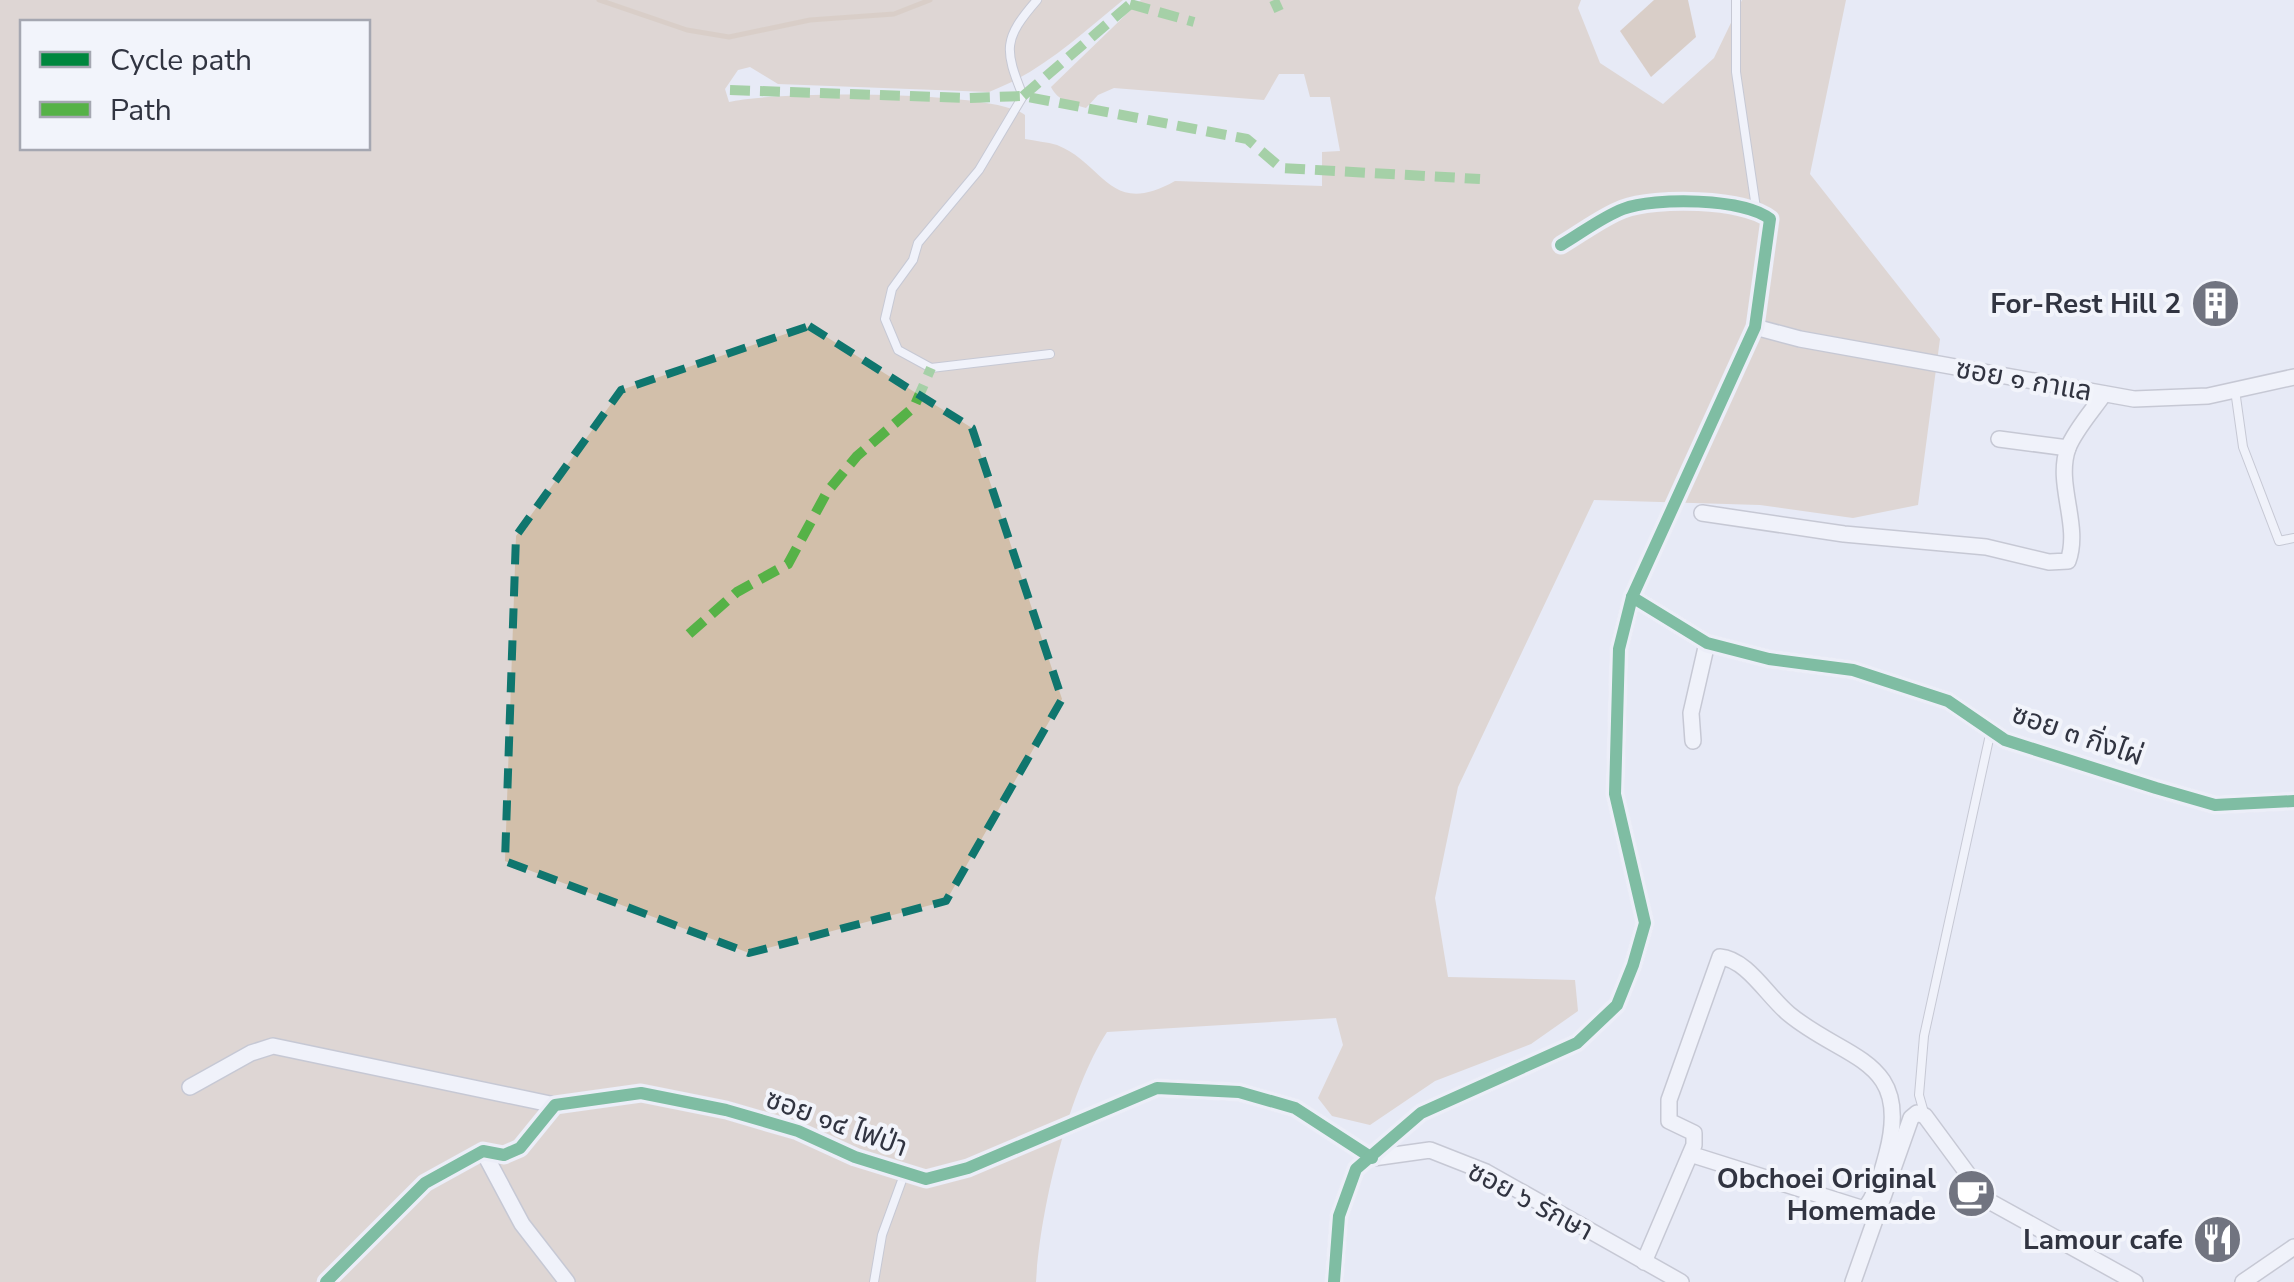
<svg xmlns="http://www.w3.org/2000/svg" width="2294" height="1282" font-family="'Nunito Sans','Noto Sans Thai',sans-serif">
<rect width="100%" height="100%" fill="#e7eaf5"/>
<path fill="#d2bfaa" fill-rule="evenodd" d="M0 0H1123C1078 37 1041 72 989 92L778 84 750 67 738 70 725 89 729 102C774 91 992 90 1025 115V139C1035 141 1047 142 1057 145 1105 164 1109 218 1175 181L1322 186V152L1340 151 1330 97H1310L1304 74H1279L1264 100 1114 88 1098 95 1086 108C1072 104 1058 101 1051 87L1141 0H1581L1578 8 1600 63 1663 104 1714 58 1742 0H1846L1810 174 1940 339 1918 505 1853 518 1760 505 1594 500 1458 787 1435 898 1448 977 1575 980 1578 1011 1531 1044 1435 1081 1370 1125 1332 1116 1318 1098 1343 1045 1336 1018 1107 1032C1068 1092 1040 1210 1036 1282H0ZM22 22H368V148H22Z"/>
<polygon fill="#c8ae91" points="1654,0 1688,0 1696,37 1651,77 1620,31"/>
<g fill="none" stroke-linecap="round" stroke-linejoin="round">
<polyline stroke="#c8ae91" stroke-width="5" points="599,0 687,30 729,37 810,20 894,14 930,0"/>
<defs>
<g id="lane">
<path d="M1037 0C1003 39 1004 49 1023 96L979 170 918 243 913 260 892 289 885 319 898 350 931 368 1050 354"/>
<polyline points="1736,0 1736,72 1756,208"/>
<polyline points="2235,390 2243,447 2279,541 2294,538"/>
<polyline points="1925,1116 1919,1095 1924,1036 1991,730"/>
<polyline points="874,1282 882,1235 905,1172"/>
</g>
<g id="street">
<polyline points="1755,327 1800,339 2134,399 2208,396 2294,377"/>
<polyline points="1999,439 2068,448"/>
<path d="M1702 513 1844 534 1986 547 2049 562 2068 561C2081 525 2055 484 2068 448 2075 430 2093 410 2104 394"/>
<polyline points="1632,597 1707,643 1769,659 1853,670 1948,701 2005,740 2156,788 2215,805 2294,801"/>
<polyline points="1693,741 1691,713 1707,643"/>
<polyline points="190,1087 251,1053 273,1046 555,1105"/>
<polyline points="483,1151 522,1224 567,1282"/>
<polyline points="1373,1158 1430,1150 1486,1172 1681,1282"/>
<path d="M1644 1262 1694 1145V1133L1669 1121V1100L1720 957C1747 959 1768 997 1789 1014 1846 1061 1912 1058 1887 1153 1882 1171 1876 1197 1864 1209L1690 1154"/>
<polyline points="326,1282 425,1183 483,1151 504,1155 520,1148 555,1105 641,1093 726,1110 798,1131 855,1157 926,1179 968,1168 1157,1088 1239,1092 1295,1108 1372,1158"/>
<path d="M1334 1282 1339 1216 1356 1169 1421 1113 1577 1043 1617 1005 1633 965 1645 923 1615 794 1619 649 1632 597 1755 327 1770 219C1744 198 1655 197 1623 209 1602 217 1580 234 1561 245"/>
<polyline points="1853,1282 1911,1118 1917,1113 1925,1116 1987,1200 2135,1282"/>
<polyline points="2243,1282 2294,1247"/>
</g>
</defs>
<use href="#lane" stroke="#9ea1ac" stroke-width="10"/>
<use href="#street" stroke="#9ea1ac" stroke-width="18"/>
<use href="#lane" stroke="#fbfcfe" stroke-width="8"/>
<use href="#street" stroke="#fbfcfe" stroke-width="15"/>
<g stroke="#56b247" stroke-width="10" stroke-dasharray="20 10" stroke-linecap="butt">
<polyline points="1274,0 1279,11"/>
<polyline points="1130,4 1194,22"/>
<polyline points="730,90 969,98 1023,96 1247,139 1281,168 1480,179"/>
<polyline points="1023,96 1135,0"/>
<polyline points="689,634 737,592 788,564 827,492 857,456 914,407 931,368"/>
</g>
<defs>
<g id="cycleway">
<polyline points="1632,597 1707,643 1769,659 1853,670 1948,701 2005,740 2156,788 2215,805 2294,801"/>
<polyline points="326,1282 425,1183 483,1151 504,1155 520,1148 555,1105 641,1093 726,1110 798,1131 855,1157 926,1179 968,1168 1157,1088 1239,1092 1295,1108 1372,1158"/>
<path d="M1334 1282 1339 1216 1356 1169 1421 1113 1577 1043 1617 1005 1633 965 1645 923 1615 794 1619 649 1632 597 1755 327 1770 219C1744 198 1655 197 1623 209 1602 217 1580 234 1561 245"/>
</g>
</defs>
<use href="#cycleway" stroke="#f2f4fb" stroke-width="19"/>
<use href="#cycleway" stroke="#00873e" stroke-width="12"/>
</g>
<path d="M0 0H2294V1282H0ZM809 326 972 428 1062 699 946 901 749 953 505 861 516 536 621 390Z" fill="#e7eaf5" fill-opacity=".55" fill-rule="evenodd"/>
<path fill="none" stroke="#0f766e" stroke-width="8" stroke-dasharray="20 12" stroke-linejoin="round" d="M809 326 972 428 1062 699 946 901 749 953 505 861 516 536 621 390Z"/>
<defs>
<symbol id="building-disc" viewBox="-11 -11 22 22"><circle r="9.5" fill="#717480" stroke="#f2f4fb"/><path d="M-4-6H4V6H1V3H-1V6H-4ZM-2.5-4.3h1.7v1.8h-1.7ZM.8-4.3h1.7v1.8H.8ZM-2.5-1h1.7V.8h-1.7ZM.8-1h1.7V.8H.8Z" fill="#fff"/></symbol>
<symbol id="cafe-disc" viewBox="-11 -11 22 22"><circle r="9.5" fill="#717480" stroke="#f2f4fb"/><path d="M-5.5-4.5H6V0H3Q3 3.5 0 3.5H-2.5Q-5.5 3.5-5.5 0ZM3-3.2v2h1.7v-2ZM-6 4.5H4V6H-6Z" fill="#fff"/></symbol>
<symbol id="restaurant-disc" viewBox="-11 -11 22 22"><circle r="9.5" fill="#717480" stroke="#f2f4fb"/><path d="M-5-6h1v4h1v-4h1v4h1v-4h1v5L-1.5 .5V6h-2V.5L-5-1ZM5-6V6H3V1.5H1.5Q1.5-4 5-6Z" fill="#fff"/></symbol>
</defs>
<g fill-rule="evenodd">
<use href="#building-disc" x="2188" y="276" width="55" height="55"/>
<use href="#cafe-disc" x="1944" y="1166" width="55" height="55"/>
<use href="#restaurant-disc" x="2190" y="1212" width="55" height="55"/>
</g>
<g text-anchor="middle" stroke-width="8" stroke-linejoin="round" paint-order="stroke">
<g font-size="28" font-weight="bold" fill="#313441" stroke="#f2f4fb" text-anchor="end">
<text x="2181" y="313">For-Rest Hill 2</text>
<text x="1936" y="1188">Obchoei Original<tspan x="1936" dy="32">Homemade</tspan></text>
<text x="2183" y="1249">Lamour cafe</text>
</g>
<g font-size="28" fill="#313441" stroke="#f2f4fb">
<text transform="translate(2024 379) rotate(10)" y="10">ซอย ๑ กาแล</text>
<text transform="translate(2078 734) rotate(19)" y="10">ซอย ๓ กิ่งไผ่</text>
<text transform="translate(837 1122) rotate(20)" y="10">ซอย ๑๔ ไฟป่า</text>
<text transform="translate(1531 1200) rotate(28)" y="10">ซอย ๖ รักษา</text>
</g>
</g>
<rect x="20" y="20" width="350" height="130" fill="#f2f4fb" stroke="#a5a7b1" stroke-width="2.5"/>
<rect x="40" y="52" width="50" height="15" fill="#00873e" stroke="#a5a7b1" stroke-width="2.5"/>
<text x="110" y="70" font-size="30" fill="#313441">Cycle path</text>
<rect x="40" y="102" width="50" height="15" fill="#56b247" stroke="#a5a7b1" stroke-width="2.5"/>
<text x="110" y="120" font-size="30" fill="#313441">Path</text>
</svg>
